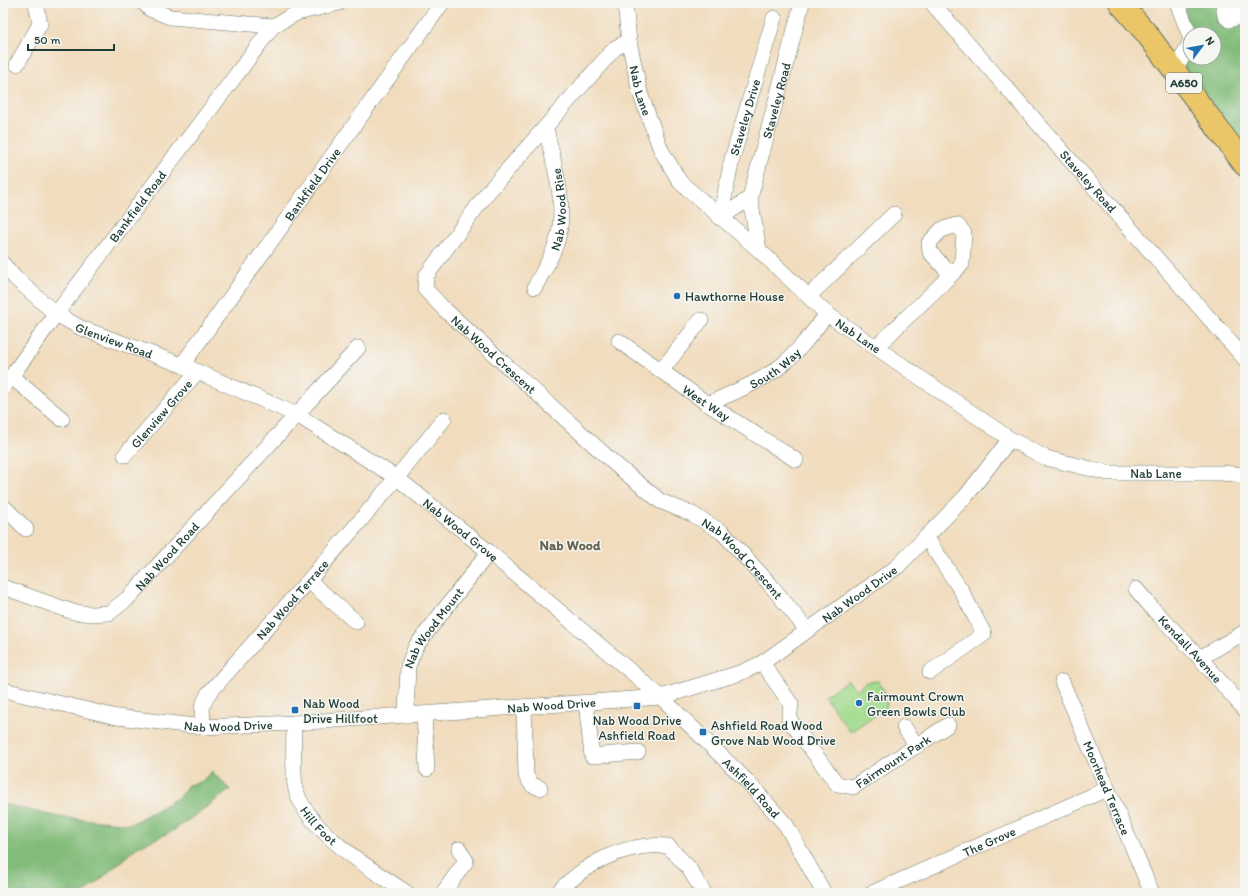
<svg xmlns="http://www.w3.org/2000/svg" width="1248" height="896" font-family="Itim,sans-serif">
<rect width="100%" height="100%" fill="#f6f6f2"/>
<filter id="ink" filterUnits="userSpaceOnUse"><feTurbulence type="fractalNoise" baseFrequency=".025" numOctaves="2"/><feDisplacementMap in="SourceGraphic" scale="8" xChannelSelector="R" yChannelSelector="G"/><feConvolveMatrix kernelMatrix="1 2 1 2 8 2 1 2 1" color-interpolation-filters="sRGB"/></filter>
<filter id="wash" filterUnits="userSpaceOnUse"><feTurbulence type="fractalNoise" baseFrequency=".012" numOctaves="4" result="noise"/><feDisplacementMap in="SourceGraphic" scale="16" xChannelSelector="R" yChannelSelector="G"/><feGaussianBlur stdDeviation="0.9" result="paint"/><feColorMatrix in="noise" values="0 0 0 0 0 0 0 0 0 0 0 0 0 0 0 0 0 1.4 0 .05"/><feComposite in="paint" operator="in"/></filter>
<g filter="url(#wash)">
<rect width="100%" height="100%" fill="#f1dcbd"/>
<polygon fill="#a3dc8e" stroke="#618c61" points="848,680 856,690 866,682 878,681 888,698 886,708 850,732 825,696"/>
<g fill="#82bc79" stroke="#507c56">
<polygon points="1179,3 1245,3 1245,150 1183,68 1190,58 1214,58 1214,34 1190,34"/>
<polygon points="212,771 230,790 173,831 137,847 85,893 3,893 3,804 59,817 131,824 179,797 188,785 201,782"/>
</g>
</g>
<g filter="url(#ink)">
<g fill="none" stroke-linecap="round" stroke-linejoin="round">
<defs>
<g id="minor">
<polyline points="144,3 150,9 170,17 273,26 297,13 339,3"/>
<path id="s1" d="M625 3 629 41 640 93 661 150 680 182 759 250 827 314 1010 439 1046 458 1108 473H1221L1245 475"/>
<path id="s2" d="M932 3 1245 359"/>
<polyline points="1177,3 1190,36"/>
<polyline points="1233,4 1238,10 1236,18 1229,20 1225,16 1223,5 1233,4 1245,13"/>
<path id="s3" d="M629 41 615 48 488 192 426 276 425 289 444 309 615 464 660 501 692 514 722 532 769 583 807 630"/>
<polyline points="17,64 40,24 36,3"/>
<polyline points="1175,70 1190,43"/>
<polyline points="750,198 759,250"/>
<path id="s4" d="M720 218 750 198 802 3"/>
<path id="s5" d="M720 218 732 159 774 18"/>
<path id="s6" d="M3 264 14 277 56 314 81 328 182 365 297 415 397 478 489 552 661 697 747 781 786 825 824 893"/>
<path id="s7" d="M535 287C543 271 554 255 558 237 567 202 553 162 546 128"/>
<polyline points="809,296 894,214"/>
<path id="s8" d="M619 341 708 404 796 460"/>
<polyline points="876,347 951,275 962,264 964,233 957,225 941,230 929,243 930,252 951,275"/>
<path id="s9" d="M182 365 442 3"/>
<polyline points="661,371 701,320"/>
<polyline points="12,377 62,419"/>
<path id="s10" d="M3 388 56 314 273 26"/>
<path id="s11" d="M708 404C732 393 761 382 782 365 800 350 813 332 827 314"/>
<path id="s12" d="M125 455 197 372"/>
<polyline points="3,506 26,529"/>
<polyline points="926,537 961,590 984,634 930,672"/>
<polyline points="309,581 356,622"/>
<path id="s13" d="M3 587 73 612 92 614 109 613 127 599 358 348"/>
<path id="s14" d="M1136 589 1153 609 1200 658 1245 710"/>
<polyline points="1200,658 1245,632"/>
<path id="s15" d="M762 663 791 704 789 719 837 784 853 787 948 725"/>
<path id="s16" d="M1062 682 1152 893"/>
<path id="s17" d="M3 690 117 717 203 727 294 723 661 697 740 673 762 663 898 566 966 496 1010 439"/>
<polyline points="586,703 592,756 638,752"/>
<polyline points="524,707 526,776 532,785 540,788"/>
<path id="s18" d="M406 714 408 666 416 646 489 552"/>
<polyline points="424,714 427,769"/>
<path id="s19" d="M294 723C294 740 292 775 296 790 307 831 372 870 407 893"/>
<path id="s20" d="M203 727 202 707 208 694C288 604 369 514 444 419"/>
<polyline points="904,727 917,746"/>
<polyline points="443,893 466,861 459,849"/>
<path d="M557 893C586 863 625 842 668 846L688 867 704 893"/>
<path id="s21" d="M872 893 1107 789"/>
</g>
<polyline id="highway" points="1120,3 1147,34 1245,165"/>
</defs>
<use href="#minor" stroke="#687564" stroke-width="16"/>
<use href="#highway" stroke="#687564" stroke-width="24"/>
<use href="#minor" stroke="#fff" stroke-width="15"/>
<use href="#highway" stroke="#ebc669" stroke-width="22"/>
</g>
</g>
<g fill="#1f6fb2" stroke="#f6f6f2" stroke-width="1.5">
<circle cx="677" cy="296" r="4"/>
<circle cx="859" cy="703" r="4"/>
<rect x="633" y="702" width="8" height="8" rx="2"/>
<rect x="291" y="706" width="8" height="8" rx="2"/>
<rect x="699" y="728" width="8" height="8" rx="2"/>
</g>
<g text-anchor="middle" stroke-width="3" stroke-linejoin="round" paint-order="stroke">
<rect fill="#f6f6f2" stroke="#60746d" stroke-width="1" x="1166" y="73" width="36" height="20" rx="3"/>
<g font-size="12" font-weight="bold" fill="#1f3d34">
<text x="1184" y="87">A650</text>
</g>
<g font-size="13" fill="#1f3d34" stroke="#f6f6f2">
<text dy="5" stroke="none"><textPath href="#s1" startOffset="89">Nab Lane</textPath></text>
<text dy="5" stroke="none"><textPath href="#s4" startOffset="137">Staveley Road</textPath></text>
<text dy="5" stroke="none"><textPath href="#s5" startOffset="104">Staveley Drive</textPath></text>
<text dy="5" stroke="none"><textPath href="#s2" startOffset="237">Staveley Road</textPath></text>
<text dy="5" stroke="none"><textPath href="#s9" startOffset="223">Bankfield Drive</textPath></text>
<text dy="5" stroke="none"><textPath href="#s10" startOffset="226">Bankfield Road</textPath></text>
<text dy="5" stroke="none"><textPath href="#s7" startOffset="83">Nab Wood Rise</textPath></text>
<text dy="5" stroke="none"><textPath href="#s1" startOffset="425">Nab Lane</textPath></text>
<text dy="5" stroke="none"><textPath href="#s6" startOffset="137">Glenview Road</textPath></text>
<text dy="5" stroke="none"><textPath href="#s3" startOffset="420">Nab Wood Crescent</textPath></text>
<text dy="5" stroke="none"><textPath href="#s11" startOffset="76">South Way</textPath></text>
<text dy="5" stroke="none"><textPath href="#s8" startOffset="107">West Way</textPath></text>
<text dy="5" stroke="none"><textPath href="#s12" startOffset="55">Glenview Grove</textPath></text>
<text dy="5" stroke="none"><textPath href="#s1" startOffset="761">Nab Lane</textPath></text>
<text dy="5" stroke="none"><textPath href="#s6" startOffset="535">Nab Wood Grove</textPath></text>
<text dy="5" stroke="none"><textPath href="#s13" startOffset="192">Nab Wood Road</textPath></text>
<text dy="5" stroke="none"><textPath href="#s3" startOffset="744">Nab Wood Crescent</textPath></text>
<text dy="5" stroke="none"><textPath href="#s17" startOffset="889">Nab Wood Drive</textPath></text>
<text dy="5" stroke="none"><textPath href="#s20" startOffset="161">Nab Wood Terrace</textPath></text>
<text dy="5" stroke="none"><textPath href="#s18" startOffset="94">Nab Wood Mount</textPath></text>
<text dy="5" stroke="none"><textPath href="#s14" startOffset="81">Kendall Avenue</textPath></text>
<text dy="5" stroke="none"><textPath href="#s17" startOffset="553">Nab Wood Drive</textPath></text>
<text dy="5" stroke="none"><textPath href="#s17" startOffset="229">Nab Wood Drive</textPath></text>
<text dy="5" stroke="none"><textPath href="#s15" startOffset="210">Fairmount Park</textPath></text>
<text dy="5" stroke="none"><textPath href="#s6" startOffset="924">Ashfield Road</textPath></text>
<text dy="5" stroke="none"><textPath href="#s16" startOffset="115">Moorhead Terrace</textPath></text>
<text dy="5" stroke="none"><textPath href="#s19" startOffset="110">Hill Foot</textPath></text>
<text dy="5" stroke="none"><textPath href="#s21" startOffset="128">The Grove</textPath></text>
</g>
<g font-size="13" fill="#1f3d34" stroke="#f6f6f2" text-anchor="start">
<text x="685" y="301">Hawthorne House</text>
<text x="867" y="701">Fairmount Crown<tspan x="867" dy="15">Green Bowls Club</tspan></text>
<text x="303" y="708">Nab Wood<tspan x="303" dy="15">Drive Hillfoot</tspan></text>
<text x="637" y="725" text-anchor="middle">Nab Wood Drive<tspan x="637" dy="15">Ashfield Road</tspan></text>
<text x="711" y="730">Ashfield Road Wood<tspan x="711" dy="15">Grove Nab Wood Drive</tspan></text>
</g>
<g font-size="14" font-weight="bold" fill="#646651" stroke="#f6f6f2">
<text x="570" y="550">Nab Wood</text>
</g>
</g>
<rect width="1248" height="896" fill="none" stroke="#f6f6f2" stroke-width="16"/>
<g transform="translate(1202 46) rotate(58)"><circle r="19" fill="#f6f6f2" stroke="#a0aca6"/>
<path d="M0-3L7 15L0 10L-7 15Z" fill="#1f6fb2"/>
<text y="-6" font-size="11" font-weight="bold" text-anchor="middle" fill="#1f3d34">N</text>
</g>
<path d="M28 44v6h86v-6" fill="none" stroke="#1f3d34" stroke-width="2"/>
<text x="34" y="44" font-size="12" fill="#1f3d34" stroke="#f6f6f2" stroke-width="3" paint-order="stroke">50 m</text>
</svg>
